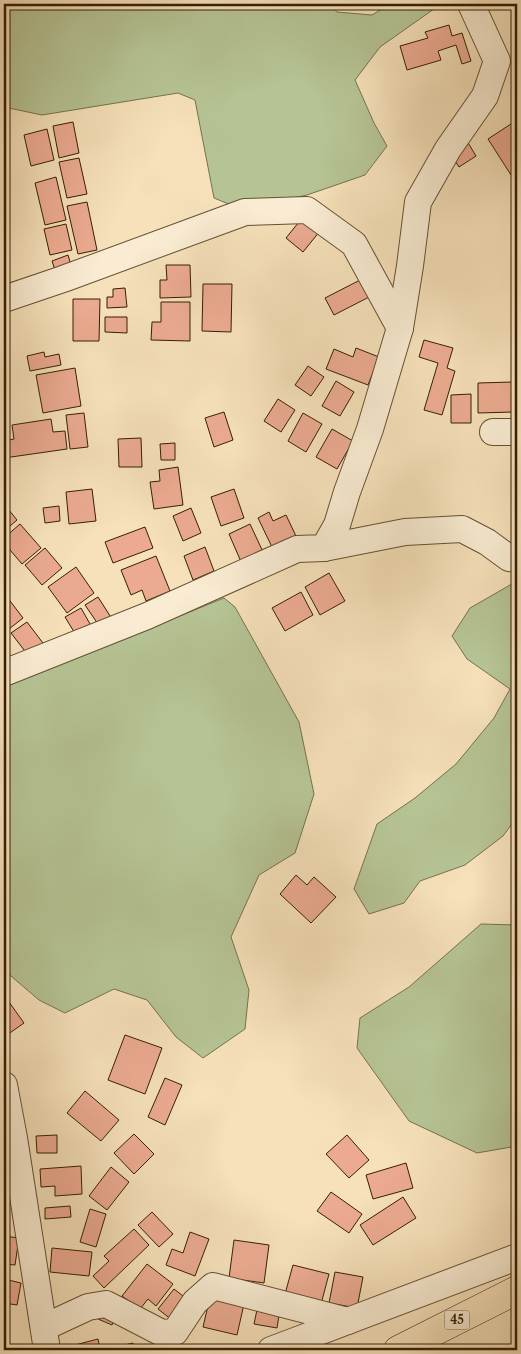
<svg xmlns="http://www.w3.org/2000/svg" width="521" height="1354" font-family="'Libre Caslon Text',serif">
<rect width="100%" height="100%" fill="#f6e1ba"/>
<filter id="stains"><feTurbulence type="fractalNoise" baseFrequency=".004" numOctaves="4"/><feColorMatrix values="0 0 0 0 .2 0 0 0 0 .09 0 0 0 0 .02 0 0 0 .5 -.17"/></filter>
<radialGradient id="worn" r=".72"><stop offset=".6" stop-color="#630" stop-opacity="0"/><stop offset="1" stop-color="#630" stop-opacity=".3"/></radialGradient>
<g fill="#b6c495" stroke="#76724d">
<polygon points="4,4 330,4 337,12 372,15 390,4 441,4 380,47 355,80 374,123 387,146 365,175 307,195 241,209 214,198 195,100 178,93 42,115 4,107"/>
<polygon points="517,581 517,817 503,836 465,865 420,881 404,903 369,914 354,889 377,824 415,798 456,764 494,718 510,689 467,659 452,636 470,608"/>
<polygon points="224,598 235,607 299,722 314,794 295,853 259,875 231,937 249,990 245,1029 203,1058 176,1037 147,1000 114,989 65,1013 39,1000 4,970 4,687"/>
<polygon points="481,924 517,925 517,1146 477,1153 409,1121 357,1048 360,1018 409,987"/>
</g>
<g fill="#ecab91" stroke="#351f05">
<polygon points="449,25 452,36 462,33 471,61 462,64 456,45 438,51 441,60 407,70 400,46 428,38 425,32"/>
<polygon points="517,120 517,171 511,175 488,139"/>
<polygon points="73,122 79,153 59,158 53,126"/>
<polygon points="47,129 54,160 31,166 24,135"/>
<polygon points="467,141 476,156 459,167 450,153"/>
<polygon points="79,158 87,194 67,198 59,162"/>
<polygon points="56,177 66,220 45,225 35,183"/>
<polygon points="87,202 97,250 78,254 67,206"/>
<polygon points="303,217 320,231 303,252 286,238"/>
<polygon points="66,224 72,250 50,255 44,229"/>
<polygon points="68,255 71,265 55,270 52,261"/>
<polygon points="166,265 190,265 191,297 160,298 160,280 167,280"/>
<polygon points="364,278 373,295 334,315 325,298"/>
<polygon points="203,284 232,284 231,332 202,331"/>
<polygon points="125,288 127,307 107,308 107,297 113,297 113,289"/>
<polygon points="73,299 100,299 99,341 73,341"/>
<polygon points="161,302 190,302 190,341 151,340 152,322 161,322"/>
<polygon points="105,317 127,317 127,333 105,332"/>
<polygon points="424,340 453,348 447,368 455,371 442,415 424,410 438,363 419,357"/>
<polygon points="356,348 379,357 368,385 326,369 334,349 353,357"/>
<polygon points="44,352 45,357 59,354 61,365 30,371 27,356"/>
<polygon points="308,366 324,377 311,396 295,385"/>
<polygon points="75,368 81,406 43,413 36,375"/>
<polygon points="336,381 354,392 340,416 322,406"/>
<polygon points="513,382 514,412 478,413 478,383"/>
<polygon points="471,394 471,423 451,423 451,395"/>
<polygon points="278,399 295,410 281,432 264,421"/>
<polygon points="224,412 233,440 214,447 205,418"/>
<polygon points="84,413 88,447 70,449 66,415"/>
<polygon points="303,413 322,424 306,452 288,441"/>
<polygon points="51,419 53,432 65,431 67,449 4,458 4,441 14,439 12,425"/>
<polygon points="332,429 353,441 337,469 316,457"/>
<polygon points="141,438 142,467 119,467 118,439"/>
<polygon points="175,443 175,460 161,460 160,444"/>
<polygon points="178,467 183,505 154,509 150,482 160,481 159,470"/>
<polygon points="92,489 96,521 69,524 66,492"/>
<polygon points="234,489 244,518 221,526 211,497"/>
<polygon points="4,504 17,520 4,531"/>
<polygon points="59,506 60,521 45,523 43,508"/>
<polygon points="191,508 201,533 183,541 173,516"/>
<polygon points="269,512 273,521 286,515 296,536 272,547 258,518"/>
<polygon points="20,524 41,548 22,564 4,543 4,538"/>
<polygon points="250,524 264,554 242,564 229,534"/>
<polygon points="145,527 153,548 113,563 105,542"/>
<polygon points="205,547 214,571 193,580 184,556"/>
<polygon points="45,548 62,568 42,585 25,565"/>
<polygon points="156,556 170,591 146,601 142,590 131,595 121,570"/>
<polygon points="76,567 94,593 67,613 48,587"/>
<polygon points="329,573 345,601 320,615 305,587"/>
<polygon points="301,592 313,615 285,631 272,608"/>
<polygon points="4,593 23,618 4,633"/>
<polygon points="98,597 112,619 100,627 85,605"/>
<polygon points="81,608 94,631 79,640 65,617"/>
<polygon points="27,622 46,647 31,659 11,633"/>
<polygon points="296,875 307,885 314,877 336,897 311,923 280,894"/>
<polygon points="4,995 24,1023 4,1037"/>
<polygon points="125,1035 162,1048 145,1094 108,1080"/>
<polygon points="165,1078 182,1085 165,1125 148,1117"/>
<polygon points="85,1091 119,1120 101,1141 67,1113"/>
<polygon points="134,1134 154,1154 134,1174 114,1153"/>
<polygon points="57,1135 57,1153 37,1153 36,1136"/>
<polygon points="347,1135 369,1160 349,1178 326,1154"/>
<polygon points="406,1163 413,1188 373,1199 366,1175"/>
<polygon points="81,1166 82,1194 55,1196 55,1186 41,1187 40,1169"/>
<polygon points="111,1167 129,1182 107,1210 89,1196"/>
<polygon points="331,1192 362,1214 349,1233 317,1211"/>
<polygon points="403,1197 416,1218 373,1245 360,1225"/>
<polygon points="70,1206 71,1217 45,1219 45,1208"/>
<polygon points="90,1209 106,1214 96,1247 80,1242"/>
<polygon points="152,1212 173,1234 159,1247 138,1225"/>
<polygon points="134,1229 149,1245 104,1288 93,1276 109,1261 104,1256"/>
<polygon points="190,1232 209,1239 195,1276 166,1265 172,1249 183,1253"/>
<polygon points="4,1236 19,1238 15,1265 4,1264"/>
<polygon points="234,1240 269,1245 264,1283 229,1278"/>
<polygon points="52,1248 92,1252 89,1276 50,1272"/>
<polygon points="147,1264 173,1284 156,1306 148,1299 140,1309 122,1296"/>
<polygon points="293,1265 329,1274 321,1304 285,1294"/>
<polygon points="335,1272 363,1277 357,1308 329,1303"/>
<polygon points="4,1279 21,1283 17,1305 4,1303"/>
<polygon points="174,1289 187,1299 172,1320 158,1309"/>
<polygon points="210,1297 244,1304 237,1335 203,1327"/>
<polygon points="258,1305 280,1309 277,1328 254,1324"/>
<polygon points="101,1310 116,1316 112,1325 98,1319"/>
<polygon points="98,1339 100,1350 76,1350 75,1345"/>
<polygon points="133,1343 135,1350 112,1350 111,1348"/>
</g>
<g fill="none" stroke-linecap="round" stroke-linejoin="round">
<defs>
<g id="minor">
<polyline points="4,299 63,279 245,212 307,210 354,244 400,328"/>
<polyline points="493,432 517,432"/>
<polyline points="324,548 405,532 462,529 487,542 509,558 517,559"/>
<polyline points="4,673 147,616 297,549 324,548 337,525 347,492 370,429 400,328 410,266 418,202 448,149 485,96 497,61 471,4"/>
<polyline points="4,1085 14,1138 47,1350"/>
<polyline points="45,1327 88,1307 106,1304 162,1333 175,1332 195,1302 213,1286 348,1321"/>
<polyline points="271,1350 517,1257"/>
</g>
<polyline id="highway" points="398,1350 517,1290"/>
</defs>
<use href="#minor" stroke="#655032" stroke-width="28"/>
<use href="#highway" stroke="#351f05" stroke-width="29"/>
<use href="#minor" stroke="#f9ecd2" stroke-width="26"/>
<use href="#highway" stroke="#f6e1ba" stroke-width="28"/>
</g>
<g text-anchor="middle" stroke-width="5" stroke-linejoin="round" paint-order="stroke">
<rect fill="#f9ecd2" stroke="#705c42" stroke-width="1" x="444.5" y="1310.5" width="25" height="19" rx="4"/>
<g font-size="12" font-weight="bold" fill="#351f05">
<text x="457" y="1324">45</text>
</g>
</g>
<rect width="521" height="1354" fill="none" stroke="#f6e1ba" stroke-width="20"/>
<rect x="5" y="5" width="511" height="1344" fill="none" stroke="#351f05" stroke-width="2.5"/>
<rect x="10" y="10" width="501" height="1334" fill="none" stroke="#351f05"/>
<rect width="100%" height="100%" filter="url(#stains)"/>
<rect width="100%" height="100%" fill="url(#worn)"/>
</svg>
